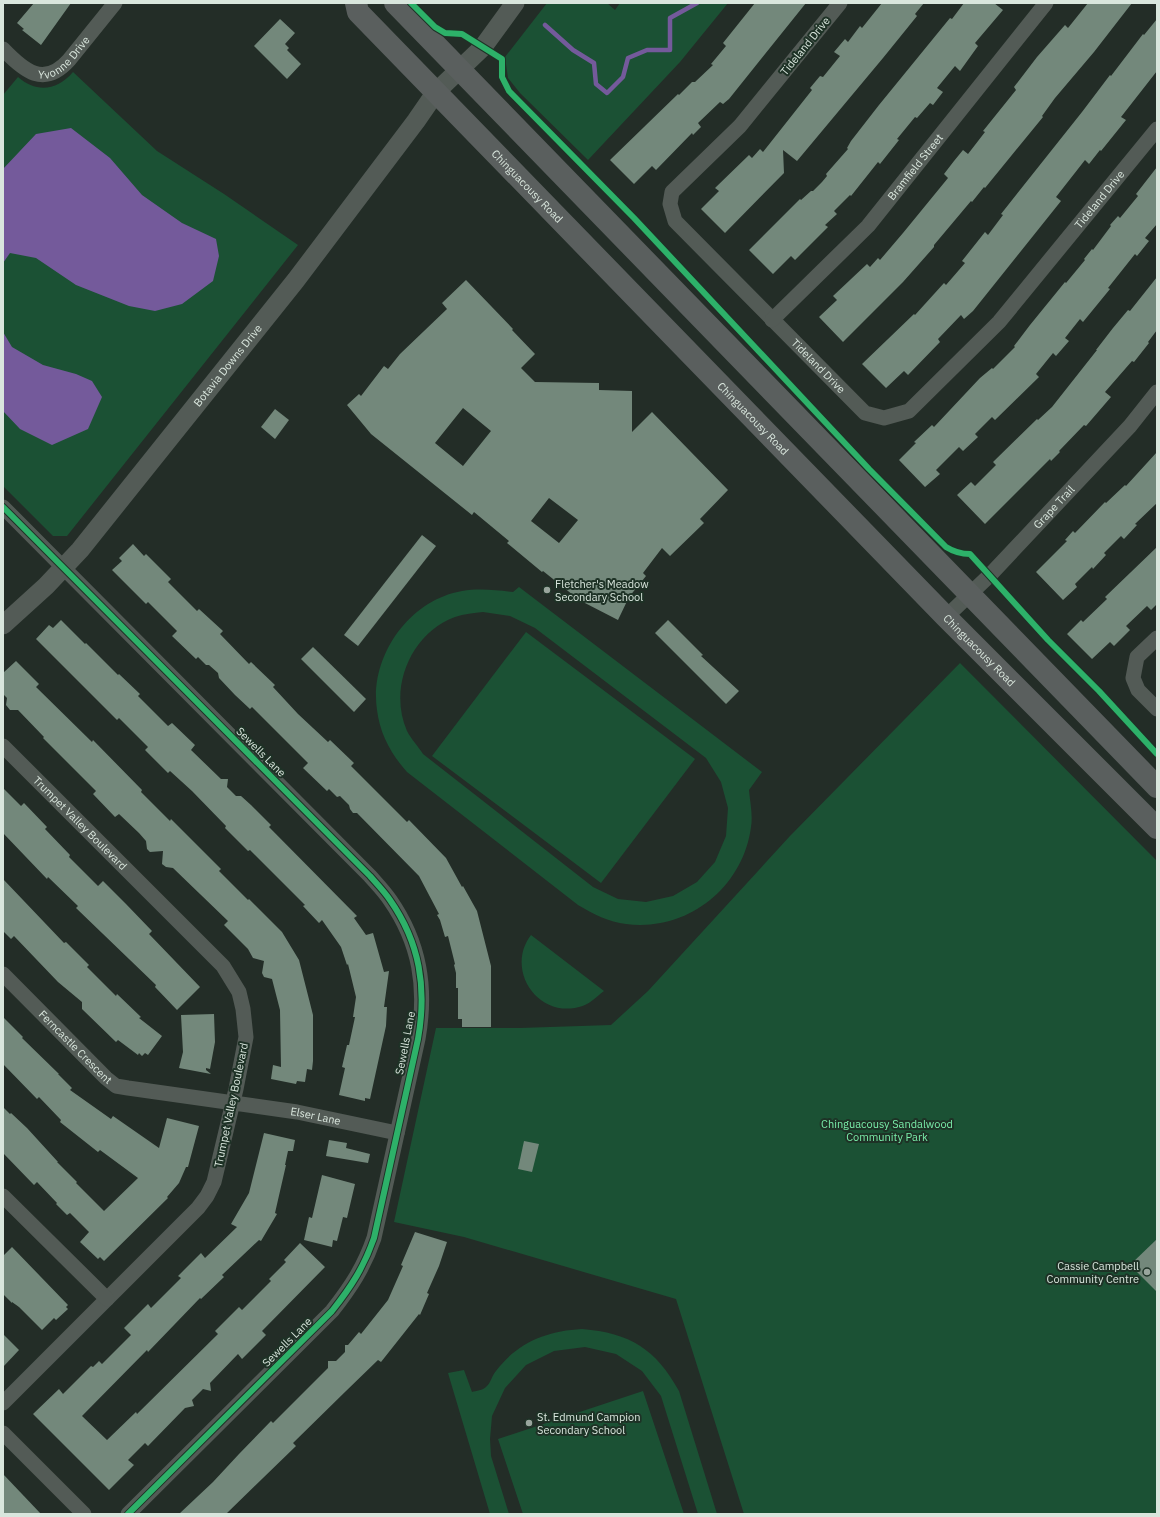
<svg xmlns="http://www.w3.org/2000/svg" width="1160" height="1517" font-family="'IBM Plex Sans',sans-serif">
<rect width="100%" height="100%" fill="#232d27"/>
<g fill="#1b5134" fill-rule="evenodd">
<polygon points="547,3 607,3 615,10 620,3 728,3 680,62 588,160 520,93 508,78 505,57"/>
<path d="M73 72 157 151 224 194 298 245 67 536H53L3 486V95L18 77C36 93 57 91 73 72Z"/>
<path d="M519 587 762 772 749 790C750 802 753 815 751 827 743 888 687 932 626 924 609 922 593 914 578 905L407 772C391 754 380 734 377 710 369 657 409 600 462 591 479 588 496 590 513 592ZM483 612 510 616 535 628 706 758 721 782 728 808 726 836 715 862 697 882 673 896 646 902 618 899 593 887 423 754C418 746 411 739 407 731 388 688 411 633 455 617 464 614 474 613 483 612Z"/>
<polygon points="526,632 695,759 601,883 432,756"/>
<polygon points="960,663 1157,861 1157,1514 744,1514 676,1299 464,1237 394,1222 436,1028 520,1028 611,1025 648,991 790,836"/>
<path d="M531 935 604 991C596 997 589 1005 579 1007 537 1018 505 969 531 935Z"/>
<path d="M582 1329C630 1333 656 1349 679 1391L717 1514H698L661 1396 642 1371 616 1354 585 1347 554 1351 526 1365 505 1388 492 1416 490 1439 491 1456 509 1514H490L448 1373 464 1370 472 1392C476 1391 483 1390 486 1387 491 1383 492 1375 496 1371 518 1342 547 1331 582 1329Z"/>
<polygon points="643,1391 684,1514 523,1514 498,1439"/>
</g>
<g fill="#745a9b">
<polygon points="71,128 110,158 142,195 182,223 216,239 219,256 213,281 182,304 155,311 129,306 76,285 36,258 10,253 3,263 3,169 36,134"/>
<polygon points="3,332 12,347 43,365 76,374 92,381 102,397 88,429 52,445 20,429 3,411"/>
</g>
<g fill="none" stroke-linecap="round" stroke-linejoin="round">
<polyline stroke="#745a9b" stroke-width="4.5" points="545,25 573,50 594,63 596,84 607,93 623,77 628,58 647,50 670,50 670,18 697,3"/>
</g>
<g fill="#73887b" fill-rule="evenodd">
<polygon points="34,3 71,3 41,45 22,30 24,29 17,23"/>
<polygon points="755,3 806,3 729,99 723,104 720,102 698,123 701,127 693,135 692,133 656,170 652,166 634,184 610,160 678,94 679,95 692,82 695,82 713,65 711,64 726,46 723,43"/>
<polygon points="882,3 924,3 915,14 917,16 883,58 797,161 783,150 784,173 725,233 701,209 719,191 715,188 749,155 752,158 760,149 763,152 812,90 810,88 820,76 823,77 840,56 834,52 845,39 848,42 860,26 862,28"/>
<polygon points="964,3 994,3 1003,10 975,43 978,46 960,71 955,66 937,88 943,92 933,105 930,103 917,118 915,117 897,139 899,140 880,164 878,162 851,196 850,195 834,211 837,214 825,225 828,227 795,260 791,256 773,274 749,250 800,199 801,200 811,191 813,191 822,182 827,176 826,174 848,149 847,148 851,141 879,105 950,18 952,19"/>
<polygon points="1088,3 1132,3 1094,52 1055,98 1042,116 1043,117 985,188 984,187 972,202 971,201 934,245 934,247 903,282 843,342 819,317 837,300 833,296 867,264 870,267 878,258 880,260 903,233 948,178 944,174 954,161 963,150 968,154 985,132 983,131 1016,90 1014,87 1037,57 1065,25 1068,28"/>
<polygon points="280,19 295,33 285,44 289,48 287,50 301,64 287,79 254,46"/>
<polygon points="1157,19 1157,71 1121,117 1126,120 1101,151 1100,150 1089,164 1085,160 1056,197 1061,201 973,311 964,319 961,315 938,339 940,342 908,375 904,371 886,388 862,364 914,314 915,315 944,283 946,285 965,263 962,261 985,232 988,235 1003,215 1001,214 1082,112 1110,75 1111,76 1143,34 1144,35"/>
<polygon points="1157,167 1157,224 1145,238 1149,241 1137,256 1135,254 1108,288 1110,289 1083,322 1080,319 1065,338 1069,341 1056,356 1053,353 1036,374 1039,377 995,420 992,417 975,434 978,437 963,451 959,447 936,470 940,474 925,487 899,460 916,443 914,442 932,425 934,427 980,378 992,368 993,369 1015,347 1014,346 1030,325 1065,282 1066,283 1085,260 1084,259 1092,249 1093,250 1111,226 1110,225 1118,216 1120,218 1138,196 1136,194"/>
<polygon points="1157,277 1157,330 1148,342 1149,343 1134,362 1132,361 1105,392 1111,397 1086,426 1084,425 1059,451 1060,452 1051,461 1050,459 985,524 957,495 971,482 975,486 996,465 993,462 1037,419 1038,420 1052,407 1097,350 1096,350 1113,328 1128,310 1130,311"/>
<path d="M466 280 513 329 512 330 535 354 521 368 535 382 599 383V390L632 391V432L652 412 728 490 700 519 704 523 670 556 662 548 643 573 646 576 629 597 618 620 583 602V603L543 571 542 572 507 543 509 541 474 512 472 515 371 434 347 405 359 394 361 396 384 366 388 369 400 354 447 309 442 303ZM463 408 491 431 463 466 435 443ZM549 498 578 520 559 543 531 521Z"/>
<polygon points="275,409 289,420 275,439 261,427"/>
<polygon points="1157,452 1157,503 1135,524 1137,525 1124,539 1121,536 1104,553 1106,555 1093,569 1092,567 1075,584 1077,587 1063,600 1036,572 1067,541 1065,540 1073,531 1075,533 1105,502 1106,503 1125,485 1126,486"/>
<polygon points="422,535 436,546 358,646 344,635"/>
<polygon points="133,544 144,556 146,554 171,579 168,582 197,611 199,609 223,631 220,634 249,664 251,662 275,685 273,687 298,714 328,742 330,740 354,763 351,766 407,822 409,820 446,858 462,887 463,886 477,911 491,966 491,1027 462,1027 462,1019 458,1019 458,988 456,988 456,973 454,965 455,964 448,936 445,937 440,920 437,915 439,914 419,876 357,813 353,813 350,809 349,805 340,796 337,797 329,789 327,791 303,768 308,763 252,707 250,709 235,695 219,678 218,673 209,665 206,665 198,657 196,659 172,636 177,631 148,602 146,604 112,570 122,561 119,558"/>
<polygon points="1157,547 1157,604 1151,610 1147,606 1126,626 1130,630 1114,646 1110,642 1092,659 1067,634 1081,620 1083,622 1107,599 1105,597"/>
<polygon points="61,620 85,644 86,643 118,675 119,674 140,694 138,696 168,726 172,723 195,745 191,750 221,779 228,779 227,787 236,796 241,796 251,805 271,825 269,827 357,916 354,918 366,935 373,933 384,972 389,971 384,1007 387,1007 386,1026 370,1099 365,1098 365,1101 339,1095 345,1068 342,1067 347,1045 349,1045 355,1017 353,1017 356,997 348,964 347,965 341,947 322,920 319,923 303,906 305,905 250,850 248,851 225,828 226,826 192,791 170,771 168,773 145,750 148,747 119,718 117,720 36,639 49,625 53,628"/>
<polygon points="668,620 703,655 701,656 739,691 726,704 655,633"/>
<polygon points="313,647 366,699 354,712 301,659"/>
<polygon points="16,661 39,684 36,687 92,742 93,740 142,790 141,792 170,821 171,819 221,869 219,871 248,900 249,899 282,932 299,960 313,1015 313,1061 312,1070 307,1069 305,1082 297,1081 296,1084 271,1079 273,1065 281,1067 280,1010 272,979 264,977 262,973 264,961 253,958 248,949 224,925 228,921 173,868 166,867 162,864 163,851 150,852 147,849 146,841 139,833 119,814 115,817 93,794 96,791 43,738 44,737 18,710 10,710 6,705 7,698 3,694 3,673"/>
<polygon points="3,788 21,806 24,803 47,827 45,829 70,855 69,857 98,886 103,881 126,904 152,931 149,934 200,987 177,1010 155,987 156,985 76,908 78,906 48,877 47,879 3,833"/>
<polygon points="3,879 64,943 66,942 89,965 87,967 116,996 117,994 141,1017 139,1018 162,1036 148,1055 145,1053 142,1056 139,1053 138,1055 118,1040 116,1042 82,1009 82,1002 58,982 14,936 11,939 3,931"/>
<polygon points="214,1014 215,1042 210,1069 206,1068 206,1070 211,1074 179,1068 183,1052 181,1015"/>
<polygon points="3,1017 23,1037 22,1038 59,1074 58,1074 72,1088 70,1090 111,1119 113,1116 159,1148 167,1118 199,1126 188,1167 186,1167 179,1183 167,1197 168,1198 104,1261 100,1257 98,1259 80,1242 89,1232 70,1213 67,1215 56,1204 57,1203 37,1182 34,1185 3,1153 3,1107 10,1114 11,1113 27,1128 58,1162 57,1162 77,1182 76,1183 104,1211 138,1178 100,1150 98,1152 60,1122 61,1120 39,1097 37,1099 3,1064"/>
<polygon points="264,1133 295,1140 293,1151 288,1151 285,1165 286,1165 275,1213 277,1214 261,1241 259,1240 222,1275 224,1277 201,1299 200,1298 148,1352 147,1350 82,1416 107,1440 136,1412 137,1414 218,1334 215,1331 239,1307 242,1310 271,1281 269,1279 286,1262 284,1260 300,1243 325,1267 262,1331 266,1335 242,1359 238,1354 210,1383 211,1391 203,1389 192,1400 194,1406 185,1408 148,1446 145,1443 128,1460 134,1465 109,1490 33,1414 59,1389 63,1394 91,1366 93,1367 99,1361 102,1364 131,1335 124,1328 148,1304 151,1308 181,1278 178,1276 201,1253 205,1258 237,1227 231,1224 249,1193"/>
<polygon points="329,1140 347,1143 346,1148 370,1154 368,1163 326,1156"/>
<polygon points="524,1141 539,1144 532,1172 518,1169"/>
<polygon points="322,1175 355,1184 347,1218 343,1217 337,1241 333,1240 332,1247 304,1240 309,1217 312,1218"/>
<polygon points="415,1232 447,1242 439,1266 427,1293 429,1294 420,1315 419,1314 381,1362 378,1360 346,1391 293,1443 296,1446 226,1514 179,1514 213,1482 239,1454 271,1421 273,1423 328,1368 328,1361 336,1361 345,1352 345,1345 348,1345 359,1332 361,1334 388,1300 403,1266 401,1265"/>
<polygon points="1157,1239 1157,1292 1130,1265"/>
<polygon points="12,1247 68,1305 66,1307 68,1309 56,1320 54,1318 42,1330 19,1307 12,1302 12,1303 3,1294 3,1256"/>
<polygon points="3,1334 19,1350 3,1367"/>
<polygon points="3,1474 41,1514 3,1514"/>
</g>
<g fill="none" stroke-linecap="round" stroke-linejoin="round">
<g stroke="#535b56" stroke-width="15">
<path id="s1" d="M840 3 740 126 672 192 670 204 675 221 865 413 884 418 909 411 999 322 1157 129"/>
<path id="s2" d="M3 49C24 71 44 88 69 60L115 3"/>
<path id="s3" d="M772 320 868 226 1046 3"/>
<path d="M3 507 370 876C377 884 384 891 390 900 420 943 427 988 418 1039L374 1238C364 1267 351 1287 332 1311L128 1514"/>
<path id="s4" d="M946 617 990 575 1130 426 1157 392"/>
<polyline points="1157,638 1137,657 1133,678 1138,690 1157,709"/>
<path id="s5" d="M3 746 223 966 239 992 243 1009 246 1037 236 1089 214 1182 207 1196 198 1208 3 1403"/>
<path id="s6" d="M3 974 106 1078 116 1086 128 1088 297 1112 397 1133"/>
<polyline points="3,1196 107,1299"/>
<polyline points="3,1433 84,1514"/>
</g>
<path stroke="#535b56" stroke-width="19" id="s7" d="M3 625 46 586 80 550 296 280 416 121 436 92 483 47 515 3"/>
<g stroke="#5a5f5e" stroke-width="22">
<path id="s8" d="M356 3 358 12 946 617 1157 828"/>
<polyline points="395,3 1157,787"/>
</g>
<defs>
<g id="cycleway">
<path d="M411 3 435 27 445 33 462 34 502 59V77L509 91 634 218 869 469 946 547C954 552 960 554 970 554L1048 640 1099 691 1157 754"/>
<path d="M3 507 370 876C377 884 384 891 390 900 420 943 427 988 418 1039L374 1238C364 1267 351 1287 332 1311L128 1514"/>
</g>
</defs>
<use href="#cycleway" stroke="#1e3226" stroke-width="8"/>
<use href="#cycleway" stroke="#2db169" stroke-width="6"/>
</g>
<g fill="#99a59d" stroke="#1e3226" stroke-width="1.5">
<circle cx="547" cy="590" r="4"/>
<circle cx="1147" cy="1272" r="4"/>
<circle cx="529" cy="1423" r="4"/>
</g>
<g text-anchor="middle" stroke-width="4" stroke-linejoin="round" paint-order="stroke">
<g font-size="11" fill="#d9e6dd" stroke="#1e3226">
<text transform="translate(805 46) rotate(-51)" y="4">Tideland Drive</text>
<text dy="4" stroke="none"><textPath href="#s2" startOffset="76">Yvonne Drive</textPath></text>
<text dy="4" stroke="none"><textPath href="#s3" startOffset="210">Bramfield Street</textPath></text>
<text dy="4" stroke="none"><textPath href="#s8" startOffset="252">Chinguacousy Road</textPath></text>
<text dy="4" stroke="none"><textPath href="#s1" startOffset="884">Tideland Drive</textPath></text>
<text dy="4" stroke="none"><textPath href="#s7" startOffset="344">Botavia Downs Drive</textPath></text>
<text dy="4" stroke="none"><textPath href="#s1" startOffset="487">Tideland Drive</textPath></text>
<text dy="4" stroke="none"><textPath href="#s8" startOffset="576">Chinguacousy Road</textPath></text>
<text dy="4" stroke="none"><textPath href="#s4" startOffset="154">Grape Trail</textPath></text>
<text dy="4" stroke="none"><textPath href="#s8" startOffset="900">Chinguacousy Road</textPath></text>
<text transform="translate(261 752) rotate(45)" y="4">Sewells Lane</text>
<text dy="4" stroke="none"><textPath href="#s5" startOffset="109">Trumpet Valley Boulevard</textPath></text>
<text transform="translate(405 1043) rotate(-79)" y="4">Sewells Lane</text>
<text dy="4" stroke="none"><textPath href="#s6" startOffset="103">Ferncastle Crescent</textPath></text>
<text transform="translate(231 1105) rotate(-78)" y="4">Trumpet Valley Boulevard</text>
<text dy="4" stroke="none"><textPath href="#s6" startOffset="361">Elser Lane</textPath></text>
<text transform="translate(287 1342) rotate(-45)" y="4">Sewells Lane</text>
</g>
<g font-size="11" fill="#d9e6dd" stroke="#1e3226" text-anchor="start">
<text x="555" y="588">Fletcher's Meadow<tspan x="555" dy="13">Secondary School</tspan></text>
<text x="1139" y="1270" text-anchor="end">Cassie Campbell<tspan x="1139" dy="13">Community Centre</tspan></text>
<text x="537" y="1421">St. Edmund Campion<tspan x="537" dy="13">Secondary School</tspan></text>
</g>
<g font-size="11" fill="#7aeeaa" stroke="#1e3226">
<text x="887" y="1128">Chinguacousy Sandalwood<tspan x="887" dy="13">Community Park</tspan></text>
</g>
</g>
<rect width="1160" height="1517" fill="none" stroke="#d9e6dd" stroke-width="8"/>
</svg>
